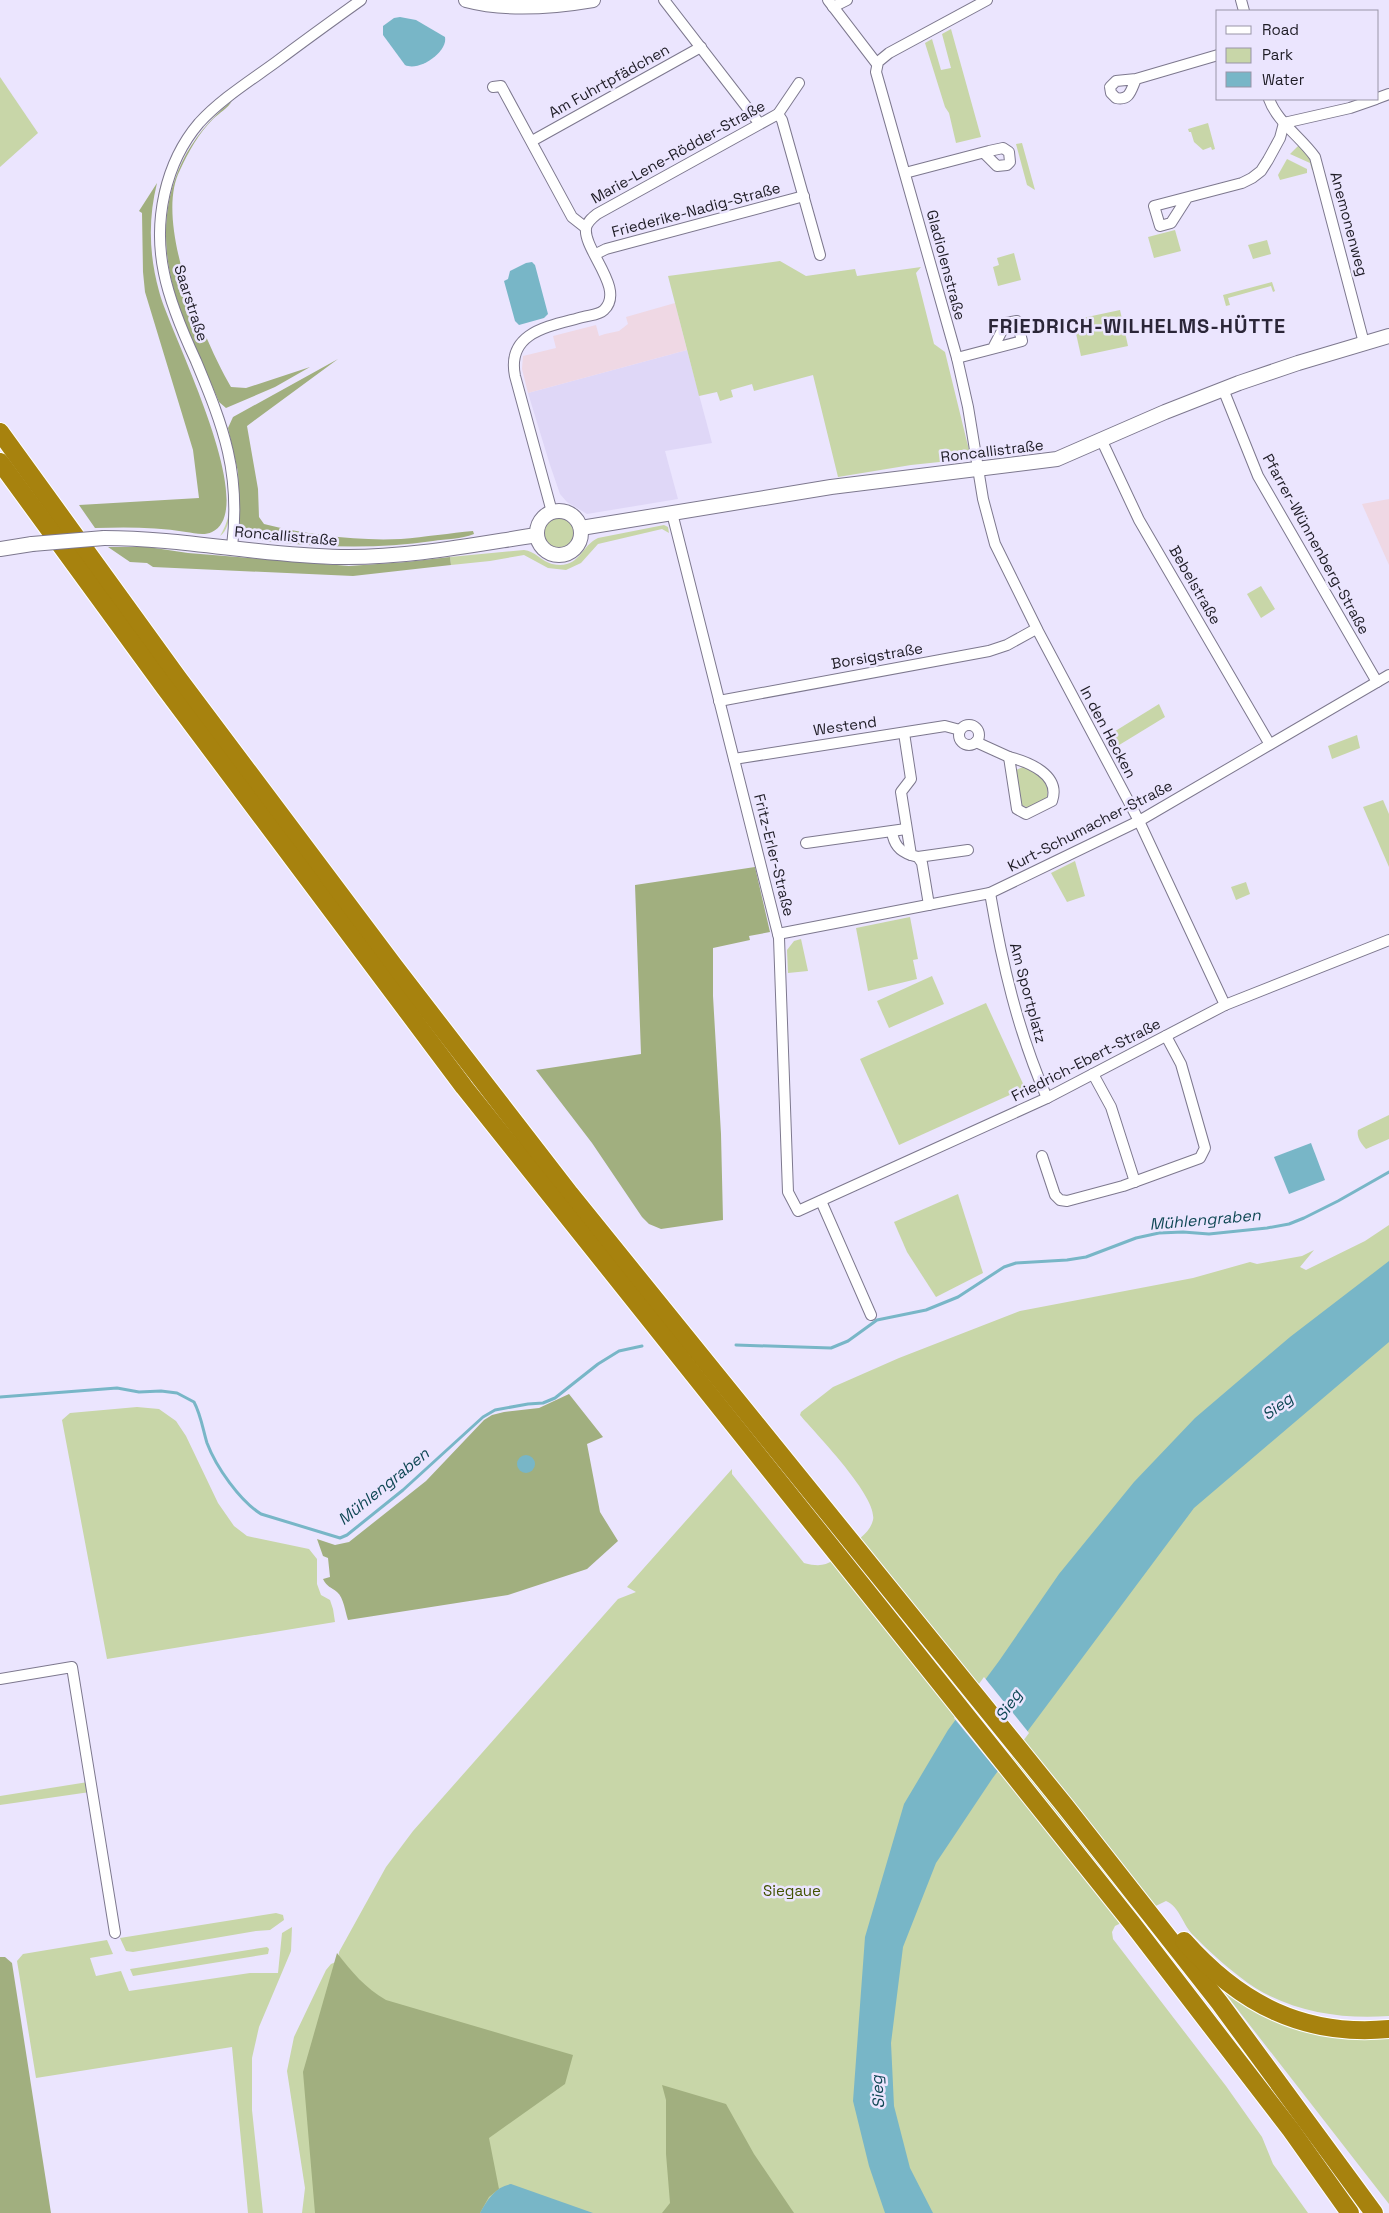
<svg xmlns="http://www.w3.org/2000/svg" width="1389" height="2213" font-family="'Space Grotesk',sans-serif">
<rect width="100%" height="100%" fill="#ebe5fe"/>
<polygon fill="#dfd7f7" points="687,350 712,443 665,451 678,499 587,514 567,502 560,494 550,465 528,393"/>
<g fill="#efd8e4">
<polygon points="675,303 687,350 528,393 522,369 523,356 556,348 553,336 596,325 599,336 605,334 619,331 628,324 626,317"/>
<polygon points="1389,499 1389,565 1362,504"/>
</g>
<g fill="#c8d6a8">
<polygon points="951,29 981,137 956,143 949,113 945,107 925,43 932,39 941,70 951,68 942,34"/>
<polygon points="0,77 38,133 0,167"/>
<polygon points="1208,123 1215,149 1212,150 1211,147 1203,150 1194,142 1191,132 1189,132 1188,129"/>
<polygon points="1022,143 1035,190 1027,185 1016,144"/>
<polygon points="1300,144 1309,155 1315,170 1312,170 1310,163 1290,154"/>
<polygon points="1287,159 1307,169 1307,173 1280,180 1278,175"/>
<path d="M162 181 155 238 223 444C226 465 239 523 220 536 231 518 230 506 228 485 220 390 146 312 156 215 157 204 158 191 162 181Z"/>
<polygon points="1175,230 1181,251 1154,258 1148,237"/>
<polygon points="1267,240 1271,254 1253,259 1248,245"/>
<polygon points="1014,253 1021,280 998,286 993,267 999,265 997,258"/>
<polygon points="780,261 806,276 855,269 857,276 921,267 916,273 934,344 945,352 967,442 971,456 968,459 911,465 838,477 813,375 754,391 752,384 731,390 733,397 720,401 717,392 699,396 668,276"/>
<polygon points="1272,282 1275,291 1273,292 1271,286 1228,298 1230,305 1226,306 1223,295"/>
<polygon points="1120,310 1128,346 1081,356 1073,320"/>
<circle cx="559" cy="533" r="16"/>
<path d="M664 525 668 527 669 533 662 529 598 544 581 563 566 570 548 568 524 555 490 561 451 565 450 557 524 550C535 551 541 561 552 564 580 570 580 546 598 538Z"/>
<polygon points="1261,586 1275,609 1261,618 1247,594"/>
<polygon points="1159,704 1165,717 1111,750 1104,738"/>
<polygon points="1357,735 1360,748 1332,759 1328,746"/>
<path d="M1025 766C1038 773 1051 781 1047 798L1029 808 1021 805 1016 770Z"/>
<polygon points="1383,800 1389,814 1389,867 1363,807"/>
<polygon points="1075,861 1085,896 1067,902 1051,873"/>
<polygon points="1246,882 1250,894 1236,900 1231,887"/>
<polygon points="910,917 918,959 913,960 917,979 868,991 856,928"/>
<polygon points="801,939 808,971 788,973 787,950 794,941"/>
<polygon points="932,976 944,1004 889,1028 877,1001"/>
<polygon points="986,1003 1025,1088 899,1145 860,1059"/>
<path d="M1389 1115V1139L1366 1149C1362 1145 1356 1137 1358 1130Z"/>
<polygon points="958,1194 983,1273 936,1297 907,1252 894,1222"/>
<path d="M1389 1225V2016C1337 2020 1281 2010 1240 1977 1224 1965 1208 1950 1194 1936 1183 1926 1180 1907 1166 1901L1115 1926 1112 1932 1113 1939 1226 2086 1262 2137 1273 2164 1308 2213H302L305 2188 287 2071 294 2037 326 1970 331 1964 338 1961 339 1952 386 1867 413 1831 618 1599 636 1592 627 1587 732 1469V1474L804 1563C827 1569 831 1562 848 1548 857 1540 870 1533 873 1520 878 1497 816 1434 800 1415L801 1412 833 1387 899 1358 1020 1311 1193 1278 1250 1262 1257 1264 1302 1256 1314 1250 1300 1267 1306 1270 1365 1241Z"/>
<polygon points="137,1407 159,1409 176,1421 186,1436 218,1503 234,1526 247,1536 309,1549 317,1559 317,1584 321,1595 330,1600 333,1609 335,1622 107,1659 62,1420 70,1413"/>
<polygon points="88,1782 90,1792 0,1805 0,1796"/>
<polygon points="276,1913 283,1915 284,1920 270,1930 256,1931 133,1952 126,1951 120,1938"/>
<polygon points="292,1927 291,1951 259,2027 252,2058 252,2110 263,2213 248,2213 232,2047 36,2078 17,1961 23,1954 107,1940 113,1954 90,1958 96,1976 121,1971 129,1991 250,1973 278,1973 282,1933"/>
<polygon points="267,1947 269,1949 268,1954 133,1976 130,1969"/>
<path d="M1224 1992C1270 2027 1331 2046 1389 2037V2204Z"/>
</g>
<g fill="#a1af7f">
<path d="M232 101C228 108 219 113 213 119 199 133 188 152 180 170 153 222 204 340 231 387L246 388 310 367 275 387 226 408 219 402C205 368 188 335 177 300 152 224 169 151 232 101Z"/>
<path d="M157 183C148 219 149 255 159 291 168 329 262 509 212 532 204 536 194 533 186 532 156 527 126 527 95 528L79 505 199 498 193 450 145 292 143 272 142 213 139 211Z"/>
<path d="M338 359 247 426 258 489 259 517 264 524C309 535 355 541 401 539 425 537 451 533 473 531L474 534C461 539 446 539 433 541 371 550 310 547 249 539L242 533 240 526 238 472 228 428 233 417Z"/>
<polygon points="108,547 148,547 188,553 349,566 406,562 450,557 451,565 353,576 153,567 147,563 130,562"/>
<polygon points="755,867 770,932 749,936 750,940 713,948 713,996 721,1134 723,1220 661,1229 649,1224 642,1217 592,1143 536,1070 641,1054 635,885"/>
<path d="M569 1394 603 1437 587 1444 600 1512 618 1541 587 1569 508 1595 348 1620C345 1612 344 1598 337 1592 331 1587 327 1587 323 1579L330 1577 328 1558 323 1556 317 1539 335 1545 349 1542 426 1481 484 1420 492 1415 504 1412 539 1408Z"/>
<path d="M337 1953C352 1972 365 1988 386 2000L573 2055 565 2084 489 2138 499 2189 489 2197 480 2213H315L303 2072Z"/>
<polygon points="0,1957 5,1957 12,1963 51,2213 0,2213"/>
<polygon points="662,2085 726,2104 754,2154 794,2213 662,2213 670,2203 666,2154 666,2100"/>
</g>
<g fill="#78b6c7">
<path d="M400 17 416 20 445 37C448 52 419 72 405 65L383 35V26L394 18Z"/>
<polygon points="532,262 535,265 548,314 544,318 519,325 515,321 504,281 508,279 510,271 526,263"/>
<polygon points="1311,1143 1325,1180 1289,1194 1274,1157"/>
<polygon points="1389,1261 1389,1342 1194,1508 992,1779 936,1863 903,1947 891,2043 894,2106 910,2168 933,2213 885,2213 869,2166 853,2101 865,1937 904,1804 948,1730 999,1661 1059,1574 1134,1482 1195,1418 1290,1337"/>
<circle cx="526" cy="1464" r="9"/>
<path d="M511 2184 593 2213H480C487 2200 495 2187 511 2184Z"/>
</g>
<polygon fill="#ebe5fe" points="984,1677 1029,1733 999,1773 954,1718"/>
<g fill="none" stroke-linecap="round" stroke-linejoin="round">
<g stroke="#78b6c7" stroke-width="3">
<polyline points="736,1345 831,1348 848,1341 877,1320 926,1310 958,1297 1004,1267 1016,1263 1067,1260 1086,1257 1136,1238 1159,1233 1183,1232 1209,1234 1267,1228 1289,1224 1304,1218 1338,1201 1389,1172"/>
<path d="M0 1397 117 1388 139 1392 161 1391 177 1393 194 1402C201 1415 203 1430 207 1443 216 1467 240 1501 261 1514L340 1538 347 1535 403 1490 483 1417 495 1410 528 1404 543 1403 555 1398 598 1364 619 1351 642 1346"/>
</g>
<defs>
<g id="street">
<polyline points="664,0 759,123"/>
<polyline points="828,0 877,64"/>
<polyline points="987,0 889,53 878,62 876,72 957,358 968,407 983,499 995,544 1038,631 1139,821 1225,1005"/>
<polyline points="1241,0 1244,11"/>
<polyline points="833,7 847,0"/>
<path d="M1136 79C1131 90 1130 101 1116 98L1111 93 1110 87 1116 81 1136 79 1218 55"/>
<polyline points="493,87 501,86 572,217 586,228"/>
<polyline points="1378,98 1389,94"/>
<path d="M1269 99C1277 122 1301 137 1315 157L1364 343"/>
<polyline points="778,114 782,120 820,255"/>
<polyline points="1284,123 1350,108 1376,99"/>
<polyline points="532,141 701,47"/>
<polyline points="905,173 989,151 1003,148 1009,152 1010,162 1007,165 997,166 984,153"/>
<polyline points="1187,198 1171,223 1160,226 1154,206 1242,183 1252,178 1261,171 1268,160 1280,138 1284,123"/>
<polyline points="596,254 606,249 804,196"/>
<polyline points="957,358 1022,341 1017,321 1006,323 993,348"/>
<polyline points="1223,389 1258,476 1377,682"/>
<polyline points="1101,439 1139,520 1269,743"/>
<path d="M552 512 515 376C506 331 551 326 583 317 590 315 599 315 604 310 626 289 583 250 586 228 587 222 592 218 597 214L778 114 799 83"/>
<polyline points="672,513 779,938 788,1192 798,1211 1047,1098 1225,1005 1389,940"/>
<path d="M232 547C241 473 224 428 196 361 183 333 170 303 164 273 153 221 165 163 199 123 221 99 250 81 276 62 304 41 333 20 361 0"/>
<polyline points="719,701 989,651 1007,645 1036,629"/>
<circle cx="969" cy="735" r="10"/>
<polyline points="904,733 911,779 901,792 911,855 918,857 922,863 929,905"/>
<polyline points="976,742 1009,757"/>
<path d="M1009 757C1029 762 1061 775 1052 801L1026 814 1017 809Z"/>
<polyline points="734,759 945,726 960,730"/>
<path d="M892 832C894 844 899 851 911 855"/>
<polyline points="806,843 906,829"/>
<polyline points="918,857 968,850"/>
<path d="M990 893C1002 963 1018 1032 1047 1098"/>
<polyline points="778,934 990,893 1139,821 1389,675"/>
<polyline points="1093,1074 1111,1107 1135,1182"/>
<polyline points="1042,1156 1055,1195 1060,1200 1067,1201 1123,1186 1200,1158 1205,1148 1181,1064 1166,1036"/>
<polyline points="821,1201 871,1315"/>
<polyline points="0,1679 72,1667 115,1933"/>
</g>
<g id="secondary">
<path d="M466 0C507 11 552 7 593 0"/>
<circle cx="559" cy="533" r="22"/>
<polyline points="581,528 831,487 1057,459 1165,412 1239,383 1298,363 1389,336"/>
<path d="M104 538C184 538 262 556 341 557 407 558 472 545 537 535"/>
<polyline points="0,549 32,544"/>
</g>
<g id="highway">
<polyline points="0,432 178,678 394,966 570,1194 1065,1806 1219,2002 1374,2213"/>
<polyline points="0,462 165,688 464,1087 1131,1922 1291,2130 1350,2213"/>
<path d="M1184 1941C1240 2004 1304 2037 1389 2029"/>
</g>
</defs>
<use href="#street" stroke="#7d788e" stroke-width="12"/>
<use href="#secondary" stroke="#7d788e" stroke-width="16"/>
<use href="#highway" stroke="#fff" stroke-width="20"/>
<use href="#street" stroke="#fff" stroke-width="10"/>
<use href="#secondary" stroke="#fff" stroke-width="14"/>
<use href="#highway" stroke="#a7820e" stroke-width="18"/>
<defs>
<polyline id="secondary-bridge" points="32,544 104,538"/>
</defs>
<use href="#secondary-bridge" stroke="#7d788e" stroke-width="16" stroke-linecap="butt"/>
<use href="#secondary-bridge" stroke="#fff" stroke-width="14"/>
</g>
<g text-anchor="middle" stroke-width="5" stroke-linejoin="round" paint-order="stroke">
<g font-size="15" fill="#1e1c25" stroke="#ebe5fe">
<text transform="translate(609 81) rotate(-29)" y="5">Am Fuhrtpfädchen</text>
<text transform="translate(678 152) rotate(-29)" y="5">Marie-Lene-Rödder-Straße</text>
<text transform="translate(696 210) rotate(-15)" y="5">Friederike-Nadig-Straße</text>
<text transform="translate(1349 224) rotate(75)" y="5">Anemonenweg</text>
<text transform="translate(946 265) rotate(75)" y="5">Gladiolenstraße</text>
<text transform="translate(191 303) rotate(72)" y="5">Saarstraße</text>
<text transform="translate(992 451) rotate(-7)" y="5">Roncallistraße</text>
<text transform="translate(286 536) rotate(5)" y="5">Roncallistraße</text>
<text transform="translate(1316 544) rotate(61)" y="5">Pfarrer-Wünnenberg-Straße</text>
<text transform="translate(1195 585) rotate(60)" y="5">Bebelstraße</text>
<text transform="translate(877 656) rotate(-10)" y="5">Borsigstraße</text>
<text transform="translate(845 726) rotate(-8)" y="5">Westend</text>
<text transform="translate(1108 732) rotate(62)" y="5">In den Hecken</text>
<text transform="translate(1090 826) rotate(-27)" y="5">Kurt-Schumacher-Straße</text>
<text transform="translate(774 855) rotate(76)" y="5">Fritz-Erler-Straße</text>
<text transform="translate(1028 993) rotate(75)" y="5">Am Sportplatz</text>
<text transform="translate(1086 1060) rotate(-27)" y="5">Friedrich-Ebert-Straße</text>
</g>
<g font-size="15" fill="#425200" stroke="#ebe5fe">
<text x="792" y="1896">Siegaue</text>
</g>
<g font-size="16" font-style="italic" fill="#0f4754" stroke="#ebe5fe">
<text transform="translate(1205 1219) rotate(-5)" y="6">Mühlengraben</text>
<text transform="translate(1277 1406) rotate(-37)" y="6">Sieg</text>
<text transform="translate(383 1486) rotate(-39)" y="6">Mühlengraben</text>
<text transform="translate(1008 1705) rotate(-56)" y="6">Sieg</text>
<text transform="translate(877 2092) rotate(-94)" y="6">Sieg</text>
</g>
<g font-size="20" font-weight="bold" letter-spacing="1" fill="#2b2638" stroke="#ebe5fe">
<text x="1137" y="333">FRIEDRICH-WILHELMS-HÜTTE</text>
</g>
</g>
<rect x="1216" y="10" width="162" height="90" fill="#ebe5fe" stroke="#9995a7"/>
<rect x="1226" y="26" width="25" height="8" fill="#ffffff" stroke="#9995a7"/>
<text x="1262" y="35" font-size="15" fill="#1e1c25">Road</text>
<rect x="1226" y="48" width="25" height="15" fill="#c8d6a8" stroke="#9995a7"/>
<text x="1262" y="60" font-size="15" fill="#1e1c25">Park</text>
<rect x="1226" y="72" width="25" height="15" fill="#78b6c7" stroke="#9995a7"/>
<text x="1262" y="85" font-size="15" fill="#1e1c25">Water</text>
</svg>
